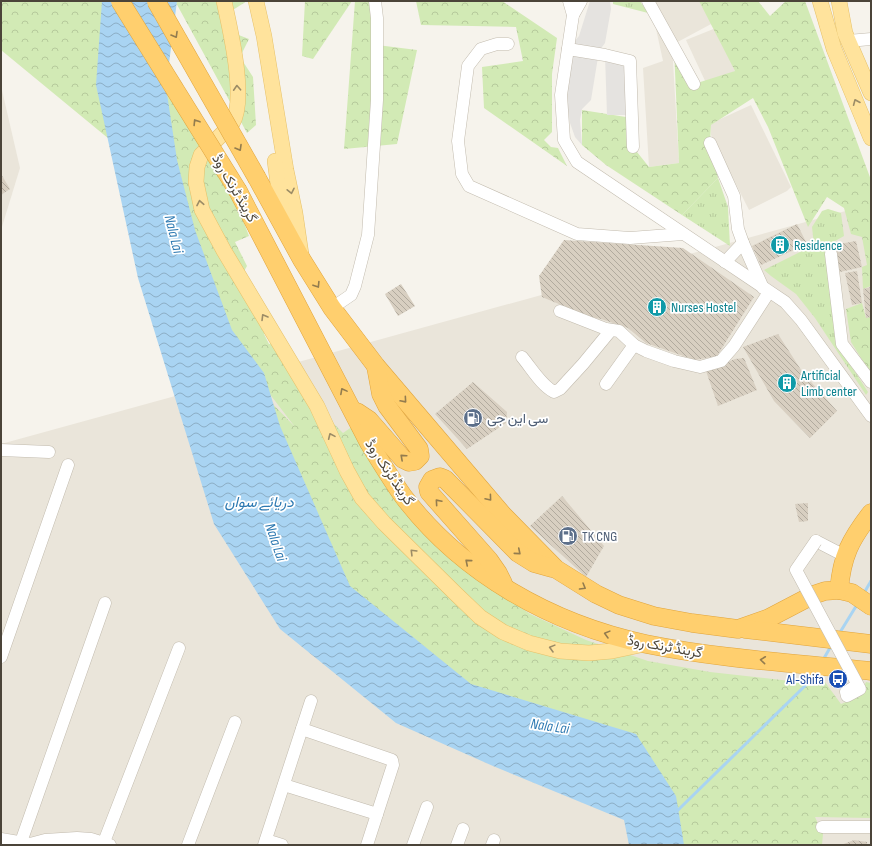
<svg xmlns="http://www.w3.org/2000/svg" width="872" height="846" font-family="'Sofia Sans Condensed',Vazirmatn,sans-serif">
<defs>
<pattern id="forest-crowns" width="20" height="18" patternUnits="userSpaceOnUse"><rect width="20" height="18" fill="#d2eab5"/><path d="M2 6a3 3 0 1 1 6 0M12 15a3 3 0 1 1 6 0" fill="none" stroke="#b6ca9c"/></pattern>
<pattern id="park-tufts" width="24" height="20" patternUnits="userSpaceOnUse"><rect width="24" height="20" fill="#d2eab5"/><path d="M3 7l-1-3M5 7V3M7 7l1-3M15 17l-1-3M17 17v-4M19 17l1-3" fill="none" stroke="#b6ca9c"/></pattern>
<pattern id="water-waves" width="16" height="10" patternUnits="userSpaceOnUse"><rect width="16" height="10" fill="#a9d4f2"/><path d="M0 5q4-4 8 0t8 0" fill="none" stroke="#8caec5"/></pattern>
<pattern id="building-back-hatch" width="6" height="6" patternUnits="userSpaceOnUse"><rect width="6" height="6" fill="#d8cfc1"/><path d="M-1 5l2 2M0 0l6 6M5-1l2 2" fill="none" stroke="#b1aa9e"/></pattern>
</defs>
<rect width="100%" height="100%" fill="#f6f3ec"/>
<g fill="#eae5da">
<polygon points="650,1 701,1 713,23 672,45 679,163 649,167 643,68 663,61"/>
<polygon points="716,28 735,71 707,85 686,40"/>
<polygon points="1,86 20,168 1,230"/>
<polygon points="751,105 791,187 787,191 749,210 711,135 711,125 716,121"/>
<polygon points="871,204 871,845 1,845 1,444"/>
</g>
<g fill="url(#forest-crowns)">
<polygon points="1,1 105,1 233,194 249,236 235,242 247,266 238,282 271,326 264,334 269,344 275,343 315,392 333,423 343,433 356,424 482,580 530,614 586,640 648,661 710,672 799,682 822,678 841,704 860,696 866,682 871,683 871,818 815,817 823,834 822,845 676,845 465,693 328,586 240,370 295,427 220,329 177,195 1,50"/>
<polygon points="175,1 247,1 225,15 236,34 249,39 240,57 253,77 256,125 247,133"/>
<polygon points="305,1 352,1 313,59 302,56"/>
<polygon points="355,1 372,1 377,45 417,50 397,144 344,149"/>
<polygon points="416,1 502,1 557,38 552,74 552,132 544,140 551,147 558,148 567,166 484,108 482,67 523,61 516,27 421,25"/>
<polygon points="699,1 758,1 770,16 786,1 805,1 871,180 871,286 863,289 862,267 867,265 862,237 851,234 844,208 827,197 808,227 768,127 753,98 711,125 710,143 718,178 682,215 606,165 582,145 582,110 632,118 633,147 649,167 679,163 674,48 694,84 735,71"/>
<polygon points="862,303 866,318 871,316 871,374 851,342 846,309"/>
</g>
<g fill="url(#park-tufts)">
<polygon points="613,1 640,1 648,13 613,4"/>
<polygon points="718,178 728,207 730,246 682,215"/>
<polygon points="828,209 841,213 844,236 828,245 825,253 839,347 868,392 866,395 815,318 796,294 771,276 764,270 814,245 812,227 822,211"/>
</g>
<g fill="#e5e3e0">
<polygon points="590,1 610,1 611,9 605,43 599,51 591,100 582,109 580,120 582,145 575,137 570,123 567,106 568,49 579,36"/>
<polygon points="605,55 627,60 627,115 607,115"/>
</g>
<polygon fill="url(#water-waves)" points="102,1 177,1 166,87 177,160 195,230 232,330 264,373 280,426 350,586 471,684 636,734 676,796 684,845 629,845 624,820 493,766 396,723 280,629 214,524 138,278 96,85"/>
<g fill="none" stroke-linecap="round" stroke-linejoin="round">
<g stroke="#a9d4f2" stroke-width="3">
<polyline points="864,593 871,581"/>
<polyline points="839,634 858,603"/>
<polyline points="823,660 831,646"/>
<polyline points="676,812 809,682 816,671"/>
</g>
</g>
<g fill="url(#building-back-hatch)">
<polygon points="1,174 10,189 1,195"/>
<polygon points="797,224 807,244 761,265 752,246"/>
<polygon points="564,240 683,248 754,297 717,356 695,360 646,343 628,328 601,319 590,317 542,297 539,276"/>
<polygon points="856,241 862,267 840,272 834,245"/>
<polygon points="857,271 862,303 852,305 845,273"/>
<polygon points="401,284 415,306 398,316 385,294"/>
<polygon points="871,287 871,317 866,318 863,289"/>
<polygon points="778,334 803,373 837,411 810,438 774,401 743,347"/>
<polygon points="744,358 757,390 718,406 706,371 735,359"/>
<polygon points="473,382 507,412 506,423 467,449 435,414"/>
<polygon points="562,496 604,546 586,577 530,526"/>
<polygon points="808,503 808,521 799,522 795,504"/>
<polygon points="854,840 867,842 867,845 841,845"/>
</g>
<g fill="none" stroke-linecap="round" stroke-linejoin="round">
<defs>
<g id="minor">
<polyline points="569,1 573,15"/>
<polyline points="581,1 573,15 561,95 564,140 577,162 785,302 801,320 871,416"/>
<polyline points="648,1 694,84"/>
<polyline points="848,41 871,39"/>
<polyline points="508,44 497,44 481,49 468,66 458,141 462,174 469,186 577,234 630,238 683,234"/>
<polyline points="568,49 605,55 630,61 633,147"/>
<polyline points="710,143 734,196 738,229 743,243 763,288"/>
<polyline points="831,254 842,344 871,382"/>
<polyline points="725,262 743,243"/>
<polyline points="332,308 351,295 355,286 368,235 377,100 377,18 375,1"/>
<polyline points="560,311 606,329 619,331 634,345 646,351 674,361 700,367 721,361 734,346 769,292"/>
<path d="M522 357C532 369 541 385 554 392L560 389 583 364 611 330"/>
<polyline points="606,384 634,345"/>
<polyline points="1,450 49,452"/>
<polyline points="816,541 845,556"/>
<polyline points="1,657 68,465"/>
<polyline points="302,729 392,760 393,765 367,845"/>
<polyline points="284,785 377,814"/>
<polyline points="822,827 871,827"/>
<polyline points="1,839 30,844 45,840 77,838 91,839 110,845"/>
<polyline points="266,840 282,845"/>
<polyline points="21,842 105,603"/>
<polyline points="104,842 179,648"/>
<polyline points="188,845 235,722"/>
<polyline points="264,845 311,701"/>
<polyline points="413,845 427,807"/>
<polyline points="457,845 463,829"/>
<polyline points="492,845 494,840"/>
</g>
<g id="major">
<path d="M224 1C230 29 247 99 232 124L201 155 197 167 196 182 202 210 224 251 317 406 347 471 362 498 384 523 456 594 480 617 503 632 529 643 560 651 589 653 612 651 645 644"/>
<polyline points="256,1 264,36 286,170 295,213 301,254"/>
<polyline points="820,1 834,49 871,138"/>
<polyline points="839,1 845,33 871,93"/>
<polyline points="275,161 283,222"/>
</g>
<g id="highway">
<polyline points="257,178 302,260 332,308 376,366 503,515 556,569 596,594 619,605 654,616 692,623 738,629 769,618 813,595 825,591 839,590 852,593 871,606"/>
<path d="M238 191 369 443C380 461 391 479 403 496 462 574 552 624 646 644 720 659 796 663 871 671"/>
<polyline points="357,412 369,420 403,459 409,462 415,461 420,456 419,449 387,406 381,394 376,367"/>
<polyline points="503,583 498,573 489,560 429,492 428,487 432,480 440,477 445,479 518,553 534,563 552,568"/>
<path d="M839 590C842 556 850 540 871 513"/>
<polyline points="745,629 871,644"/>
</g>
</defs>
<use href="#minor" stroke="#c2bbae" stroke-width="13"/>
<use href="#major" stroke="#e6c16a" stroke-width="16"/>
<use href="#highway" stroke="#e0a43c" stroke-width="19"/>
<use href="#minor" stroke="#fff" stroke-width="12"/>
<use href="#major" stroke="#ffe39c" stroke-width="15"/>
<use href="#highway" stroke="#ffcf6e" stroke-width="18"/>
<defs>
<polyline id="minor-bridge" points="816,541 796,570 860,689 847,696 846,692 854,687"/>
<g id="highway-bridge">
<polyline points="120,1 238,191"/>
<polyline points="156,1 257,178"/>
</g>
</defs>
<use href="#minor-bridge" stroke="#c2bbae" stroke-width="13" stroke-linecap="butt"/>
<use href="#highway-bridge" stroke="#e0a43c" stroke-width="19" stroke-linecap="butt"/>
<use href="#minor-bridge" stroke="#fff" stroke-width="12"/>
<use href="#highway-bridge" stroke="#ffcf6e" stroke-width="18"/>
</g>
<defs><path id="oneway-chevron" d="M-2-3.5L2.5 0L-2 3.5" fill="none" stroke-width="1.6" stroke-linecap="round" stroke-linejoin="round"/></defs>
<g stroke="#937c4e">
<use href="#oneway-chevron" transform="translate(175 35) rotate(60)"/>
<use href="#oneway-chevron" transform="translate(196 122) rotate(-122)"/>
<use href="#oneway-chevron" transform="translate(239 148) rotate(60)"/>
<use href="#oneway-chevron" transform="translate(317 285) rotate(58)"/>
<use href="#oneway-chevron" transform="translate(343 391) rotate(-118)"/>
<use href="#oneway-chevron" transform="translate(404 400) rotate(49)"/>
<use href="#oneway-chevron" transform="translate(403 457) rotate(-138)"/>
<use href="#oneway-chevron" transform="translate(489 498) rotate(50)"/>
<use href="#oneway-chevron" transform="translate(438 502) rotate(-131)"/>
<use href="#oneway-chevron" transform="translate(518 552) rotate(40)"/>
<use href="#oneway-chevron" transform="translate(468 562) rotate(-140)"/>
<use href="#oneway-chevron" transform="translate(583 587) rotate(30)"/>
<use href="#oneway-chevron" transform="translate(607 634) rotate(-165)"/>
<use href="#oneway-chevron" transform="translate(763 660) rotate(-174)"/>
</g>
<g stroke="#9c8c66">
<use href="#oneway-chevron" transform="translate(237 88) rotate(-93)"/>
<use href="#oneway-chevron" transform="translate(856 102) rotate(-113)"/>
<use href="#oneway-chevron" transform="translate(291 191) rotate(78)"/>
<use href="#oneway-chevron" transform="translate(200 203) rotate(-101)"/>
<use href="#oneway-chevron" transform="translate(264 317) rotate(-121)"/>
<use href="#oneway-chevron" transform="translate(331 436) rotate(-114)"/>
<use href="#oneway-chevron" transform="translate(413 552) rotate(-135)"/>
<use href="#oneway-chevron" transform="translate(552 648) rotate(-165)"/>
</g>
<defs>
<symbol id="building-disc" viewBox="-11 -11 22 22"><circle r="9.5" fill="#0f9aa8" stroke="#fff"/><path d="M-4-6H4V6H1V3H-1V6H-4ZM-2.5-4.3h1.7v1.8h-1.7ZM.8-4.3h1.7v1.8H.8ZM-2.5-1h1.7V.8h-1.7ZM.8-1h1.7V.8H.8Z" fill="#fff"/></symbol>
<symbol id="fuel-disc" viewBox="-11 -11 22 22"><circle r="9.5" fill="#5c6f8a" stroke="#fff"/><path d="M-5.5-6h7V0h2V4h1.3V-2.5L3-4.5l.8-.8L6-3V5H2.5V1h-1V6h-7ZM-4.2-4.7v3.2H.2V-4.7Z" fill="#fff"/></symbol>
<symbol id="bus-disc" viewBox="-11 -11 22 22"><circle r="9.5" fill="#1a4fb4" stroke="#fff"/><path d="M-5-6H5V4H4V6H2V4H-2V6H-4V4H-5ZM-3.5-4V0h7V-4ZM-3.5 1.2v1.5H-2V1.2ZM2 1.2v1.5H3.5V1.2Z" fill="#fff"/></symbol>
</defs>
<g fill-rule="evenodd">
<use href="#building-disc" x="769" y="234" width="22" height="22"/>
<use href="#building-disc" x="646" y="296" width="22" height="22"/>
<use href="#building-disc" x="776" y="372" width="22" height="22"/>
<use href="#fuel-disc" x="462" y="407" width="22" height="22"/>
<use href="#fuel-disc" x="557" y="525" width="22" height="22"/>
<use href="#bus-disc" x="827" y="668" width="22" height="22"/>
</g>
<g text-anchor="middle" stroke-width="3.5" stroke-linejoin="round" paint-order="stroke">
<g font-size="14" fill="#4b4439" stroke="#fff">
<text transform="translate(235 188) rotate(60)" y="5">گرینڈ ٹرنک روڈ</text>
<text transform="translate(390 472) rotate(56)" y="5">گرینڈ ٹرنک روڈ</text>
<text transform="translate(665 646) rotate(10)" y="5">گرینڈ ٹرنک روڈ</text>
</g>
<g font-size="14" fill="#0d838f" stroke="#fff" text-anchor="start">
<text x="794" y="250">Residence</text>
<text x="671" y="312">Nurses Hostel</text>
<text x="801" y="380">Artificial<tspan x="801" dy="16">Limb center</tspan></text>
</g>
<g font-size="14" fill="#4e5e75" stroke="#fff" text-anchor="start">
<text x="487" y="423">سی این جی</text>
<text x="582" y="541">TK CNG</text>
</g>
<g font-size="14" fill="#164399" stroke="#fff" text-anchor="end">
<text x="824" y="684">Al-Shifa</text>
</g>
<g font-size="15" font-style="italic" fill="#2e7ab2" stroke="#fff">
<text transform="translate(174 234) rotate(76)" y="5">Nala Lai</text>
<text x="259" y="507">دریائے سواں</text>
<text transform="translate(276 542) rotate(71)" y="5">Nala Lai</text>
<text transform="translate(550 726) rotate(8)" y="5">Nala Lai</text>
</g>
</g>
<rect width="872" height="846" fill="none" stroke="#4b4439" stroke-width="4"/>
</svg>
